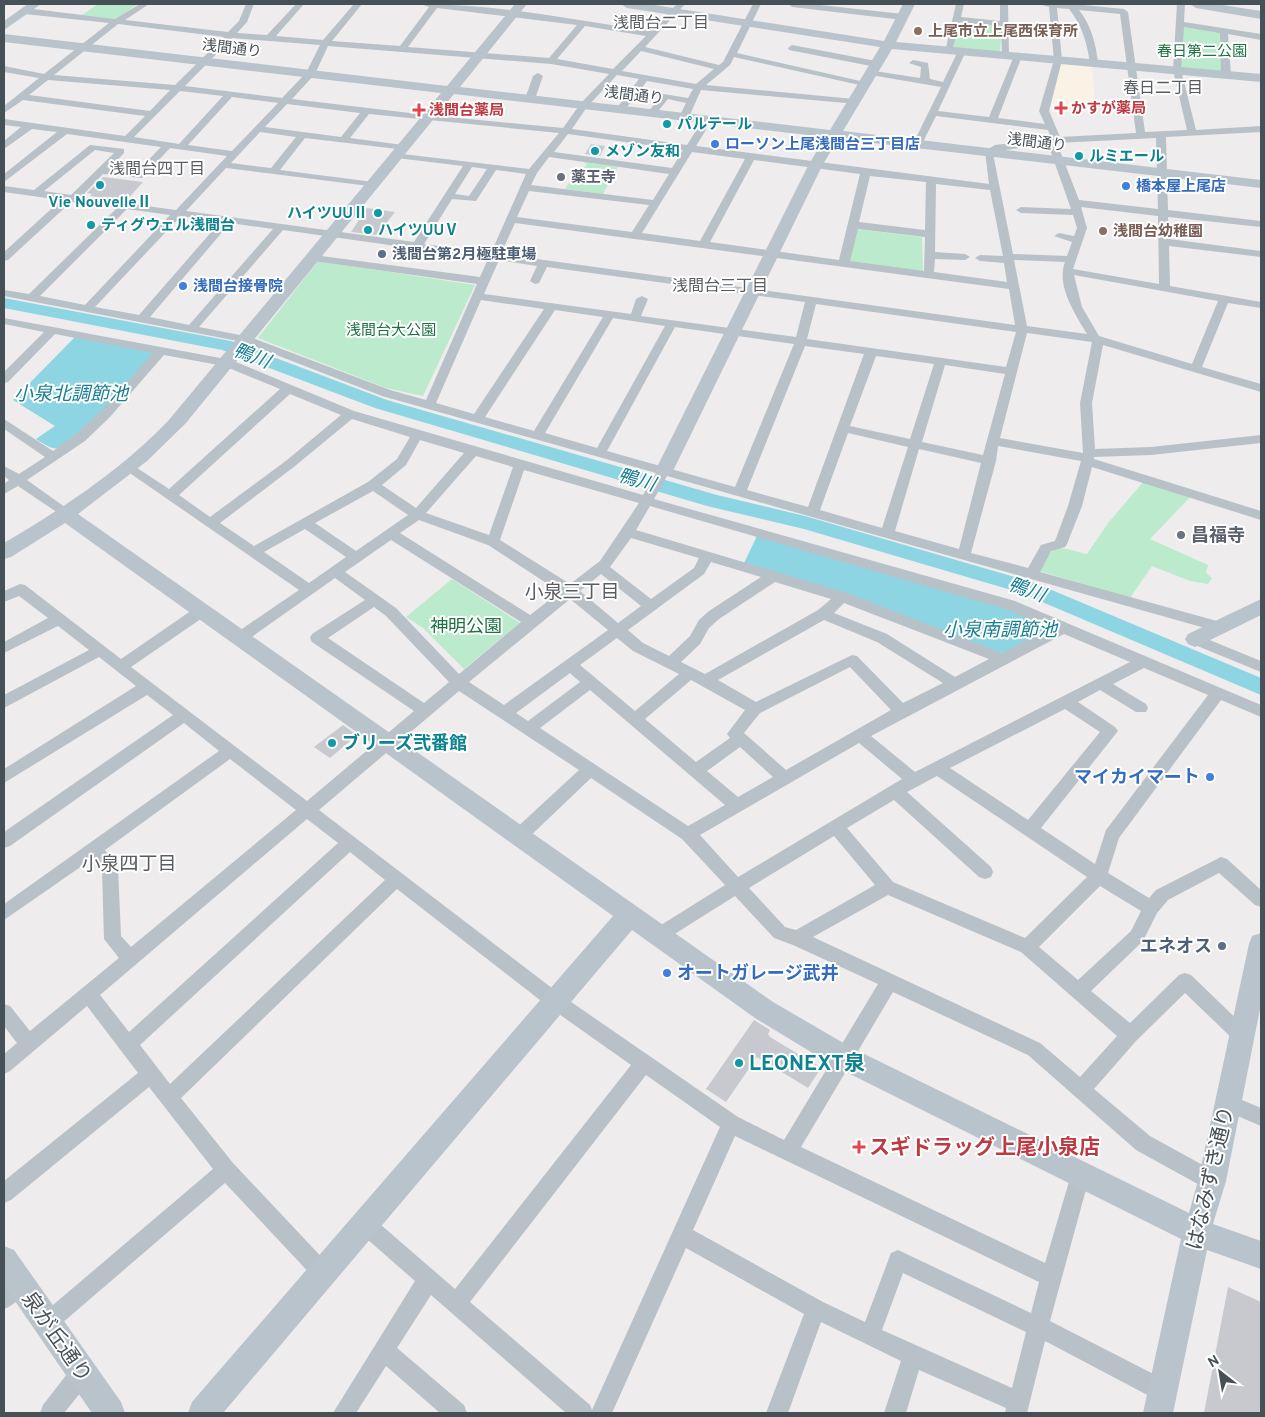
<svg xmlns="http://www.w3.org/2000/svg" width="1265" height="1417" font-family="Overpass,'Noto Sans JP',sans-serif">
<rect width="100%" height="100%" fill="#eeecec"/>
<polygon fill="#f9f2e5" points="1061,64 1092,66 1096,113 1050,110"/>
<g fill="#bceacc">
<polygon points="98,4 138,4 116,19 82,15"/>
<polygon points="960,22 1002,25 1000,52 952,48"/>
<polygon points="1183,26 1221,32 1223,73 1181,69"/>
<polygon points="585,162 618,167 603,194 565,189 579,168 584,168 587,164 584,163"/>
<polygon points="856,229 922,237 923,272 847,262"/>
<polygon points="318,261 475,285 423,396 386,388 258,338"/>
<path d="M1144 481 1192 495 1150 539 1208 565 1206 573 1212 578 1208 584 1190 581 1152 566 1130 598 1039 571C1054 540 1056 547 1087 554L1109 522Z"/>
<polygon points="452,579 520,623 464,669 423,628 406,617"/>
</g>
<g fill="#8dd5e3">
<path d="M75 337 151 350 154 354C138 372 80 443 61 448 51 450 44 444 36 439L55 426 13 400Z"/>
<polygon points="757,536 1007,608 1051,625 1052,630 1004,653 996,652 744,563"/>
</g>
<g fill="none" stroke-linecap="round" stroke-linejoin="round">
<polygon fill="#8dd5e3" fill-rule="evenodd" points="4,298 231,341 387,400 717,495 805,516 1035,583 1261,678 1261,695 1021,593 804,529 707,506 375,408 222,350 4,308"/>
</g>
<g fill="#c7c9ce">
<polygon points="591,144 605,146 600,156 585,154"/>
<polygon points="103,177 143,182 126,201 90,196 92,194 87,193"/>
<polygon points="367,208 395,212 377,235 351,232"/>
<polygon points="343,725 357,735 330,758 314,747"/>
<polygon points="754,1020 770,1030 768,1034 770,1037 803,1057 804,1055 821,1068 808,1088 757,1057 726,1102 706,1089"/>
<polygon points="1228,1287 1261,1302 1261,1413 1204,1413"/>
</g>
<g fill="none" stroke-linecap="round" stroke-linejoin="round">
<g fill="#b8c1c7" fill-rule="evenodd">
<path d="M140 4H149L125 20 228 32 239 21 246 4H254L247 22 237 33 267 35 296 4H304L276 36 323 40 354 4H362L332 41 400 46 429 7 421 4C498 4 575 20 650 31L677 4H685L645 47 719 65 723 62 753 4H761L737 53 869 83 864 86 734 57 730 65 706 85 854 99 857 100V104L701 90 689 117 684 120 679 117 686 103 668 99 655 115 647 113 663 94 688 98 693 89 647 81 624 111 621 112 616 109 639 79 617 75 587 107 572 129 687 145 704 118 707 117 712 120 696 146 989 184 985 151 995 145 1051 138 1048 130 936 116 921 146H915L913 144 941 87 871 75 867 72 868 70 920 78 921 67 909 63 913 60 928 63 930 79 943 82 958 51 965 49 966 51 938 111 989 117 1014 56 1021 54 1022 56 998 118 1045 124 1039 111 1054 60 1049 7 1039 4H1073L1124 9 1128 12 1145 132 1187 130 1173 70 1177 4H1185L1184 22 1261 34V40L1228 34 1231 75 1226 78 1221 75 1220 33 1184 27 1181 70 1196 130 1261 126V132L1166 137 1168 210 1261 221V227L1168 217 1169 239 1261 251V257L1169 246 1170 286 1261 302V308L1228 303 1202 367 1261 384V392L1103 345 1092 403 1095 449 1151 447 1261 435V443L1151 455 1094 457V459L1261 511V520L1092 467 1082 506 1067 544 1065 547 1051 551 1040 572 1224 623 1226 627 1224 631 1219 632 667 476 654 499 1015 601 1261 705V717L1221 700 1119 838 1108 873 1149 898 1156 890 1221 857 1227 859 1261 890V907L1255 905 1219 873 1168 900 1157 913 1143 941 1091 991 1130 1023 1179 975 1185 973 1191 975 1248 1030 1251 1036 1248 1042 1242 1044 1236 1042 1185 993 1136 1041 1094 1089 1150 1136 1219 1174 1222 1181 1219 1188 1212 1191 1205 1188 1136 1150 1028 1055 893 992 801 1147 1045 1263 1073 1168 1080 1165 1087 1168 1090 1175 1050 1321 1171 1383 1174 1391 1171 1399 1163 1402 1155 1399 1045 1341 1027 1413H1005L1006 1408 919 1370 906 1413H884L901 1361 821 1322 788 1413H766L804 1314 686 1248 612 1413H566L431 1295 397 1348 464 1405 467 1413H440L386 1366 356 1413H333L415 1281 359 1232 356 1225 359 1218 366 1215 373 1218 455 1289 631 1065 549 1007 397 889 181 1098 233 1163 329 1265 332 1272 329 1279 322 1282 315 1279 225 1183 54 1330 47 1333 40 1330 37 1323 40 1316 213 1169 149 1087 11 1200 4 1203V1181L138 1073 87 1006 10 1071 4 1074V1054L17 1043 4 1026V1004L10 1006 30 1031 119 958 104 939 102 870 92 859 4 920V904L219 751 184 723 10 846 4 848V832L173 715 147 695 4 783V769L136 686 99 657 4 708V695L89 650 58 626 4 653V642L48 618 19 596 4 602V591L20 584 25 585 121 659 198 606H208L210 610 208 614 131 667 307 801 414 711 312 642 310 638 312 634 365 600 335 578 246 641H236L234 637 236 633 299 590 121 467 127 463 131 464 169 489 280 389 224 366 164 355 110 417 85 441 27 480 69 510 71 513 64 517 18 486 4 494V484L9 480 4 476V466L19 474 45 457 4 429V419L53 451C93 424 122 388 153 353L55 334 8 382 4 383V372L44 332 4 324V318L231 360 354 411 643 495 656 473 382 396 243 342 4 296V290L29 294 117 208 71 202 8 260 4 261V252L61 200 4 192V186L34 190 90 145 124 149V153L109 169 136 173 161 147 67 134 4 182V174L57 132 32 129 4 149V141L21 127 4 125V119L125 136 145 116 23 100 4 113V106L39 78 4 72V66L44 74 109 23 25 14 21 11 25 8 115 19ZM437 8 577 25 549 58 408 47ZM1057 8 1069 9C1082 25 1087 43 1090 63L1094 66 1098 63C1096 44 1091 25 1079 10L1120 14 1136 133 1060 137 1049 111 1062 60ZM118 24 224 37 175 85 54 75ZM585 26 646 36 613 69 557 59ZM232 38 320 45 306 73 282 98 185 86ZM328 46 551 64 609 74 581 103 563 128 427 115 292 99 315 74ZM641 51 714 69 696 84 622 71ZM48 80 170 90 150 111 29 95ZM180 91 223 96 179 144 134 137ZM232 97 278 103 232 151 188 145ZM287 104 360 113 341 137 265 127ZM369 114 559 133 529 169 394 153V157L397 158 463 166 414 242 186 211 226 168 377 187 378 185 373 182 280 170 305 138 406 150V146L403 145 350 138ZM260 132 296 137 271 168 231 163ZM568 134 683 150 672 168 554 152ZM1156 138 1158 209 1079 200 1057 143ZM1048 144 1071 209 1021 207 1016 210 1021 213 1073 215 1077 228 1074 236 1059 233 1054 236 1072 242 1067 256 1013 254 993 154 998 151ZM170 148 227 156 176 210 81 197 103 174 142 178ZM95 150 114 153 71 195 44 191ZM692 152 745 159 700 241 642 233ZM549 157 669 174 653 200 531 185 537 173ZM754 160 860 174 839 260 710 242ZM472 167 487 169 469 196 455 194ZM496 170 526 174 491 253 424 244 452 199 476 201ZM870 176 926 182 925 230 859 222ZM936 184 990 190 1003 256 980 255 975 258 980 261 1004 263 1007 282 934 272 935 259 965 260 970 257 965 254 935 252ZM529 191 649 205 632 232 517 217ZM1081 207 1158 216 1159 284 1073 269 1087 228ZM127 209 170 215 85 305 40 296ZM181 216 220 222 139 315 95 307ZM230 223 273 229 189 325 150 317ZM515 223 1009 289 1015 325 501 254ZM858 229 925 237 924 271 850 261ZM283 230 488 259 480 277 314 255 309 258 314 261 477 284 426 400 390 390 250 337 199 327ZM499 260 537 266 530 281 535 284 539 283 547 267 805 302 796 337 641 316 648 299 642 296 636 299 631 314 484 294ZM1014 260 1065 262C1056 286 1075 314 1087 334L1027 326ZM1074 275 1218 301 1192 364 1099 336 1082 307ZM481 300 544 309 474 414 436 403ZM816 304 1016 332 1006 367 807 339ZM555 310 603 317 534 431 485 417ZM613 318 665 326 597 448 545 433ZM675 327 794 344 735 487 607 451ZM1027 333 1092 342 1080 403 1083 453 1000 438ZM805 346 864 354 808 507 747 490ZM876 356 934 364 910 439 850 426ZM945 365 1005 374 983 455 922 442ZM290 394 341 415 287 460 210 517 179 495ZM352 419 410 437 397 459 368 482 254 546 220 523 295 466ZM848 433 908 447 882 528 820 510ZM420 440 464 453 416 508 382 485 406 465ZM998 446 1081 461 1068 506 1055 541 1041 545 1028 568 971 553 996 461ZM919 449 981 463 959 549 895 531ZM476 456 513 467 489 535 426 513ZM524 470 639 503 600 561 570 584 500 540ZM373 491 408 515 356 551 315 523ZM650 506 1005 609 1051 628 1002 653 847 593 636 530ZM419 520 488 545 560 592 530 615 400 533ZM305 529 346 557 309 583 264 552ZM631 538 699 558 694 568 651 599 610 567ZM391 540 521 622 459 674 396 608 345 572ZM711 562 761 577 709 611 699 620 690 636 669 656 643 643 628 630 704 574ZM601 574 641 606 618 623 580 591ZM775 582 831 599 818 610 705 674 681 662 700 644 709 628 719 619ZM570 599 608 630 504 705 469 682ZM844 603 989 659 955 677 887 634 834 613ZM374 607 386 616 449 682 424 703 328 638ZM824 620 877 642 943 683 903 703 857 656 852 655 756 702 718 680ZM1064 634 1130 662 915 772 871 736ZM617 638 633 651 679 674 635 711 580 665ZM850 667 891 710 786 770 744 733 760 713ZM1144 668 1208 695 1106 830 1095 864 1041 828 1118 731 1115 727 1078 702 1100 690 1136 712H1146L1148 708 1146 704 1113 684ZM570 673 580 682 528 721 516 713ZM691 680 745 710 727 734 730 738 696 762 645 719ZM590 690 725 805 688 826 540 728ZM459 691 579 770 513 831 511 836 513 841 519 843 525 841 591 778 682 839 725 885 653 930 650 935 653 940 659 943 665 940 735 896 774 938 793 945 878 984 784 1140 738 1117 561 995 319 810ZM1065 709 1100 732 1028 820 950 768ZM859 743 902 779 738 877 700 835ZM740 747 773 777 738 797 707 771ZM230 759 296 810 131 947 121 936 118 868 105 850ZM937 776 1087 877 1025 938 893 882 847 828 894 800 979 877 985 879 991 877 993 872 991 867 907 792ZM307 819 338 843 129 1032 100 995ZM834 836 875 885 796 930 785 927 749 888ZM350 852 385 880 170 1084 140 1045ZM1100 886 1141 911 1131 931 1078 980 1039 947ZM888 895 1021 952 1117 1036 1080 1077 1040 1043 813 937ZM646 1075 720 1127 592 1410 590 1405 470 1302ZM735 1136 1039 1282 1031 1313 898 1250 891 1253 865 1322 823 1302 693 1230ZM903 1273 1026 1332 1012 1388 882 1330Z"/>
<polygon points="788,4 811,4 903,14 907,17 903,20 792,7"/>
<polygon points="956,4 964,4 961,17 1000,21 1000,4 1008,4 1009,57 1002,55 1001,26 960,22 952,50 945,52"/>
<polygon points="792,45 876,61 880,64 876,67 789,50 788,48"/>
<polygon points="538,73 543,76 535,99 527,101 525,99 533,76"/>
<polygon points="1195,634 1261,661 1261,672 1190,643 1188,639 1190,635"/>
<polygon points="1228,1094 1261,1108 1261,1126 1221,1109 1219,1103 1221,1097"/>
<path d="M19 1273 26 1276 29 1283C25 1294 15 1305 4 1309V1284L12 1276Z"/>
<polygon points="82,1362 90,1365 93,1373 90,1381 64,1413 40,1413 43,1405 74,1365"/>
</g>
<g fill="#b9c3cc" fill-rule="evenodd">
<polygon points="28,4 41,4 4,30 4,21"/>
<path d="M515 4H527L460 87 830 130 880 47 627 8 621 4H648L884 41 903 4H915L896 42 1261 74V82L892 49 843 131 1261 180V188L838 139 822 166 673 471 670 475H658L655 471 808 166 825 137 454 94 186 423 147 461 78 514 773 1002 852 1048 1189 1213 1198 1181 1249 944 1252 936 1261 933V1004L1226 1181 1213 1224 1261 1241V1269L1207 1250 1173 1413H1143L1181 1239 834 1066 755 1018 632 930 223 1413H188L192 1402 613 916 65 523 11 557 4 559V543C62 509 121 470 168 421L441 93 4 42V34L447 86Z"/>
<polygon points="1190,4 1216,4 1261,11 1261,19 1196,8"/>
<polygon points="1261,599 1261,615 1202,644 1195,647 1188,644 1185,639 1188,634"/>
<polygon points="4,1246 14,1250 121,1402 125,1413 92,1413 4,1285"/>
</g>
</g>
<g fill="#8d6e63" stroke="#fff" stroke-width="2">
<circle cx="918" cy="31" r="5"/>
<circle cx="1103" cy="231" r="5"/>
</g>
<g fill="#e0444e" stroke="#fff" stroke-width="2">
<path d="M1058.5 100.5h5v5h5v5h-5v5h-5v-5h-5v-5h5z"/>
<path d="M416.5 102.5h5v5h5v5h-5v5h-5v-5h-5v-5h5z"/>
<path d="M856.5 1139.5h5v5h5v5h-5v5h-5v-5h-5v-5h5z"/>
</g>
<g fill="#0f9aa8" stroke="#fff" stroke-width="2">
<circle cx="667" cy="124" r="5"/>
<circle cx="595" cy="151" r="5"/>
<circle cx="1079" cy="156" r="5"/>
<circle cx="100" cy="185" r="5"/>
<circle cx="378" cy="213" r="5"/>
<circle cx="91" cy="225" r="5"/>
<circle cx="368" cy="230" r="5"/>
<circle cx="332" cy="743" r="5"/>
<circle cx="739" cy="1063" r="5"/>
</g>
<g fill="#3f7fe0" stroke="#fff" stroke-width="2">
<circle cx="715" cy="144" r="5"/>
<circle cx="1126" cy="186" r="5"/>
<circle cx="183" cy="286" r="5"/>
<circle cx="1210" cy="777" r="5"/>
<circle cx="667" cy="973" r="5"/>
</g>
<g fill="#6b7280" stroke="#fff" stroke-width="2">
<circle cx="561" cy="177" r="5"/>
<circle cx="1181" cy="535" r="5"/>
</g>
<g fill="#5c6f8a" stroke="#fff" stroke-width="2">
<circle cx="382" cy="254" r="5"/>
<circle cx="1222" cy="946" r="5"/>
</g>
<g text-anchor="middle" stroke-width="4" stroke-linejoin="round" paint-order="stroke">
<g font-size="15" font-weight="bold" fill="#785e54" stroke="#fff" text-anchor="start">
<text x="928" y="36">上尾市立上尾西保育所</text>
<text x="1113" y="236">浅間台幼稚園</text>
</g>
<g font-size="15" fill="#465057" stroke="#fff">
<text transform="translate(232 48) rotate(7)" y="5">浅間通り</text>
<text transform="translate(634 95) rotate(7)" y="5">浅間通り</text>
<text transform="translate(1037 142) rotate(7)" y="5">浅間通り</text>
</g>
<g font-size="15" fill="#1e7143" stroke="#fff">
<text x="1202" y="56">春日第二公園</text>
<text x="391" y="335">浅間台大公園</text>
</g>
<g font-size="15" font-weight="bold" fill="#be3a42" stroke="#fff" text-anchor="start">
<text x="1071" y="113">かすが薬局</text>
<text x="429" y="115">浅間台薬局</text>
</g>
<g font-size="15" font-weight="bold" fill="#0d838f" stroke="#fff" text-anchor="start">
<text x="677" y="129">パルテール</text>
<text x="605" y="156">メゾン友和</text>
<text x="1089" y="161">ルミエール</text>
<text x="100" y="207" text-anchor="middle">Vie NouvelleⅡ</text>
<text x="368" y="218" text-anchor="end">ハイツUUⅡ</text>
<text x="101" y="230">ティグウェル浅間台</text>
<text x="378" y="235">ハイツUUⅤ</text>
</g>
<g font-size="15" font-weight="bold" fill="#366cbe" stroke="#fff" text-anchor="start">
<text x="725" y="149">ローソン上尾浅間台三丁目店</text>
<text x="1136" y="191">橋本屋上尾店</text>
<text x="193" y="291">浅間台接骨院</text>
</g>
<g font-size="15" font-weight="bold" fill="#5b616d" stroke="#fff" text-anchor="start">
<text x="571" y="182">薬王寺</text>
</g>
<g font-size="15" font-weight="bold" fill="#4e5e75" stroke="#fff" text-anchor="start">
<text x="392" y="259">浅間台第2月極駐車場</text>
</g>
<g font-size="16" fill="#595c60" stroke="#fff">
<text x="661" y="28">浅間台二丁目</text>
<text x="1163" y="93">春日二丁目</text>
<text x="157" y="174">浅間台四丁目</text>
<text x="720" y="291">浅間台三丁目</text>
</g>
<g font-size="18" font-weight="bold" fill="#5b616d" stroke="#fff" text-anchor="start">
<text x="1191" y="541">昌福寺</text>
</g>
<g font-size="18" fill="#1e7143" stroke="#fff">
<text x="466" y="632">神明公園</text>
</g>
<g font-size="18" font-weight="bold" fill="#0d838f" stroke="#fff" text-anchor="start">
<text x="342" y="749">ブリーズ弐番館</text>
</g>
<g font-size="18" font-weight="bold" fill="#366cbe" stroke="#fff" text-anchor="end">
<text x="1200" y="783">マイカイマート</text>
<text x="677" y="979" text-anchor="start">オートガレージ武井</text>
</g>
<g font-size="18" font-weight="bold" fill="#4e5e75" stroke="#fff" text-anchor="end">
<text x="1212" y="952">エネオス</text>
</g>
<g font-size="19" font-style="italic" fill="#187e91" stroke="#fff">
<text transform="translate(252 355) rotate(21)" y="7">鴨川</text>
<text x="71" y="400">小泉北調節池</text>
<text transform="translate(637 479) rotate(16)" y="7">鴨川</text>
<text transform="translate(1027 589) rotate(20)" y="7">鴨川</text>
<text x="1000" y="636">小泉南調節池</text>
</g>
<g font-size="19" fill="#595c60" stroke="#fff">
<text x="572" y="598">小泉三丁目</text>
<text x="129" y="870">小泉四丁目</text>
</g>
<g font-size="21" font-weight="bold" fill="#0d838f" stroke="#fff" text-anchor="start">
<text x="749" y="1070">LEONEXT泉</text>
</g>
<g font-size="21" font-weight="bold" fill="#be3a42" stroke="#fff" text-anchor="start">
<text x="869" y="1154">スギドラッグ上尾小泉店</text>
</g>
<g font-size="21" fill="#465057" stroke="#fff">
<text transform="translate(1210 1178) rotate(-77)" y="7">はなみずき通り</text>
<text transform="translate(57 1337) rotate(55)" y="7">泉が丘通り</text>
</g>
</g>
<rect width="1265" height="1417" fill="none" stroke="#465057" stroke-width="10"/>
<g transform="translate(1220 1372) rotate(329)" stroke="#ffffff" stroke-width="4" paint-order="stroke">
<path d="M0-4L9 19L0 12L-9 19Z" fill="#465057"/>
<text y="-8" font-size="14" font-weight="bold" text-anchor="middle" fill="#465057">N</text>
</g>
</svg>
